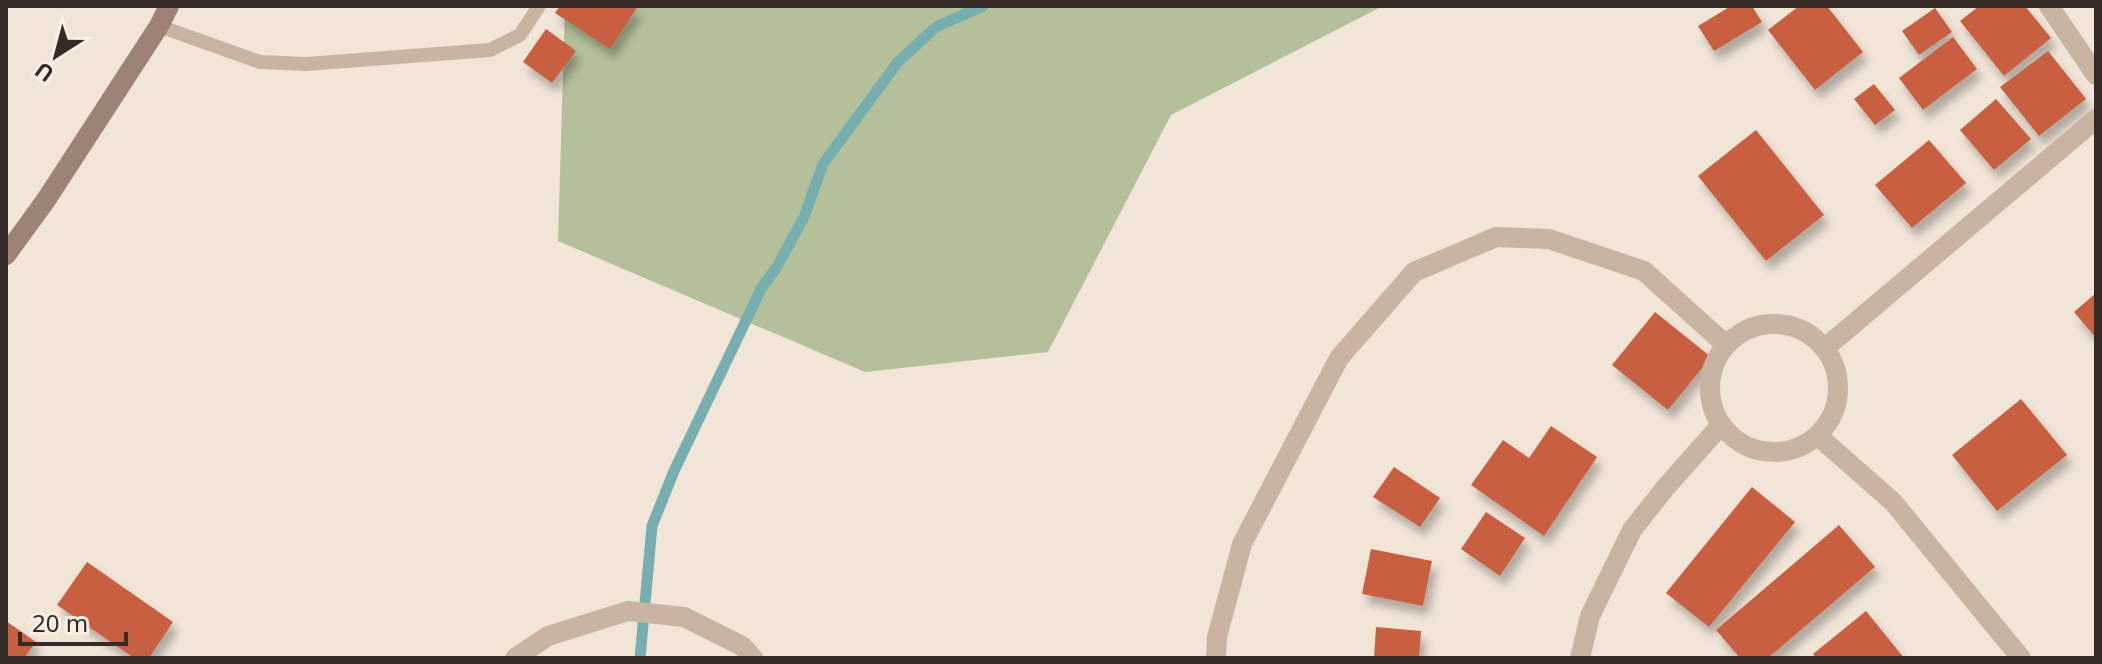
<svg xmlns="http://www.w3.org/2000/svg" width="2102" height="664" font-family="'Noto Sans',sans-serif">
<defs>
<filter id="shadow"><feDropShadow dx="5" dy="9" stdDeviation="4" flood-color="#0004"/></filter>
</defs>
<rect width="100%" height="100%" fill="#f1e5d8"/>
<polygon fill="#b4c099" points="565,6 1383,6 1171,115 1048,352 865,372 558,241"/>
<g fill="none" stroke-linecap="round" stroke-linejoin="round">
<polyline stroke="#77aeaf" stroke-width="11" points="640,658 652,526 674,471 761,289 778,265 804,217 823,164 898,62 936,27 983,6"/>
</g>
<g fill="#c75e41" filter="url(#shadow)">
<polygon points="560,6 638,6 610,49 555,13"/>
<polygon points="1731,6 1752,6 1762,22 1714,51 1698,26"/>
<polygon points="1799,6 1827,6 1863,52 1815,90 1768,30"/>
<polygon points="1979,6 2025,6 2051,38 2004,76 1960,21"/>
<polygon points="1935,8 1952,32 1919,55 1902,31"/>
<polygon points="546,29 576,51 552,83 523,62"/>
<polygon points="1953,37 1977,69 1923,110 1899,78"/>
<polygon points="2048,51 2086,99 2039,136 2000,87"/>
<polygon points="1874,84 1895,110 1875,125 1854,99"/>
<polygon points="1996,99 2031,139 1994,170 1960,130"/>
<polygon points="1756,130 1824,215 1766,261 1698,176"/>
<polygon points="1929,140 1966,183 1912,228 1875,185"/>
<polygon points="2096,293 2096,338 2074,312"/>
<polygon points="1655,312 1711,357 1668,410 1612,365"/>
<polygon points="2021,399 2067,455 1997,511 1952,455"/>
<polygon points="1551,426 1597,457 1544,536 1471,485 1503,440 1529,458"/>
<polygon points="1394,467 1440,498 1420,527 1373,497"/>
<polygon points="1752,487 1795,522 1709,627 1666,593"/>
<polygon points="1486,512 1525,538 1500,576 1461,549"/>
<polygon points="1839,525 1875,567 1768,658 1740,658 1716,630"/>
<polygon points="1371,549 1432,561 1423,606 1362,594"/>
<polygon points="87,562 173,622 149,658 134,658 57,605"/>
<polygon points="1866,611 1904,658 1816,658 1813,654"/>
<polygon points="6,621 36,642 24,658 6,658"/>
<polygon points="1376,627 1421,631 1419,658 1374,658"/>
</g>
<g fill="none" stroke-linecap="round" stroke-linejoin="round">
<polyline stroke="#c9b4a4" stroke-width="14" points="159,26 260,62 306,64 490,50 520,35 539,6"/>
<g stroke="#c9b4a4" stroke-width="20">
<polyline points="2049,6 2096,75"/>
<circle cx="1774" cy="388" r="64"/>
<polyline points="1825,348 2096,119"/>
<polyline points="1818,436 1893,502 2021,658"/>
<polyline points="515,658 548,636 628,611 684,617 742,646 753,658"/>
<polyline points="1216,658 1217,637 1242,544 1339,358 1414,272 1496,237 1549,239 1644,271 1726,345"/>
<polyline points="1580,658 1590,616 1632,530 1666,487 1721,425"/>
</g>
<polyline stroke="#9d8376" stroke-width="20" points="6,255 46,200 159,26 169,6"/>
</g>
<rect width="2102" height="664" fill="none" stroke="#352a26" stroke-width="16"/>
<g transform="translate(56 56) rotate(216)" stroke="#f9efe5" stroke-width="6" paint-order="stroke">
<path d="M0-6L14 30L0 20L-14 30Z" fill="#352a26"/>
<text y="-12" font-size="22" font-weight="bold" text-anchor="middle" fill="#352a26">U</text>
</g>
<path d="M20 632v12h106v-12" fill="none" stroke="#352a26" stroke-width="4"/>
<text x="32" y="632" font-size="24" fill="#352a26" stroke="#f9efe5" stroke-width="6" paint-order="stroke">20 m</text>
</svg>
